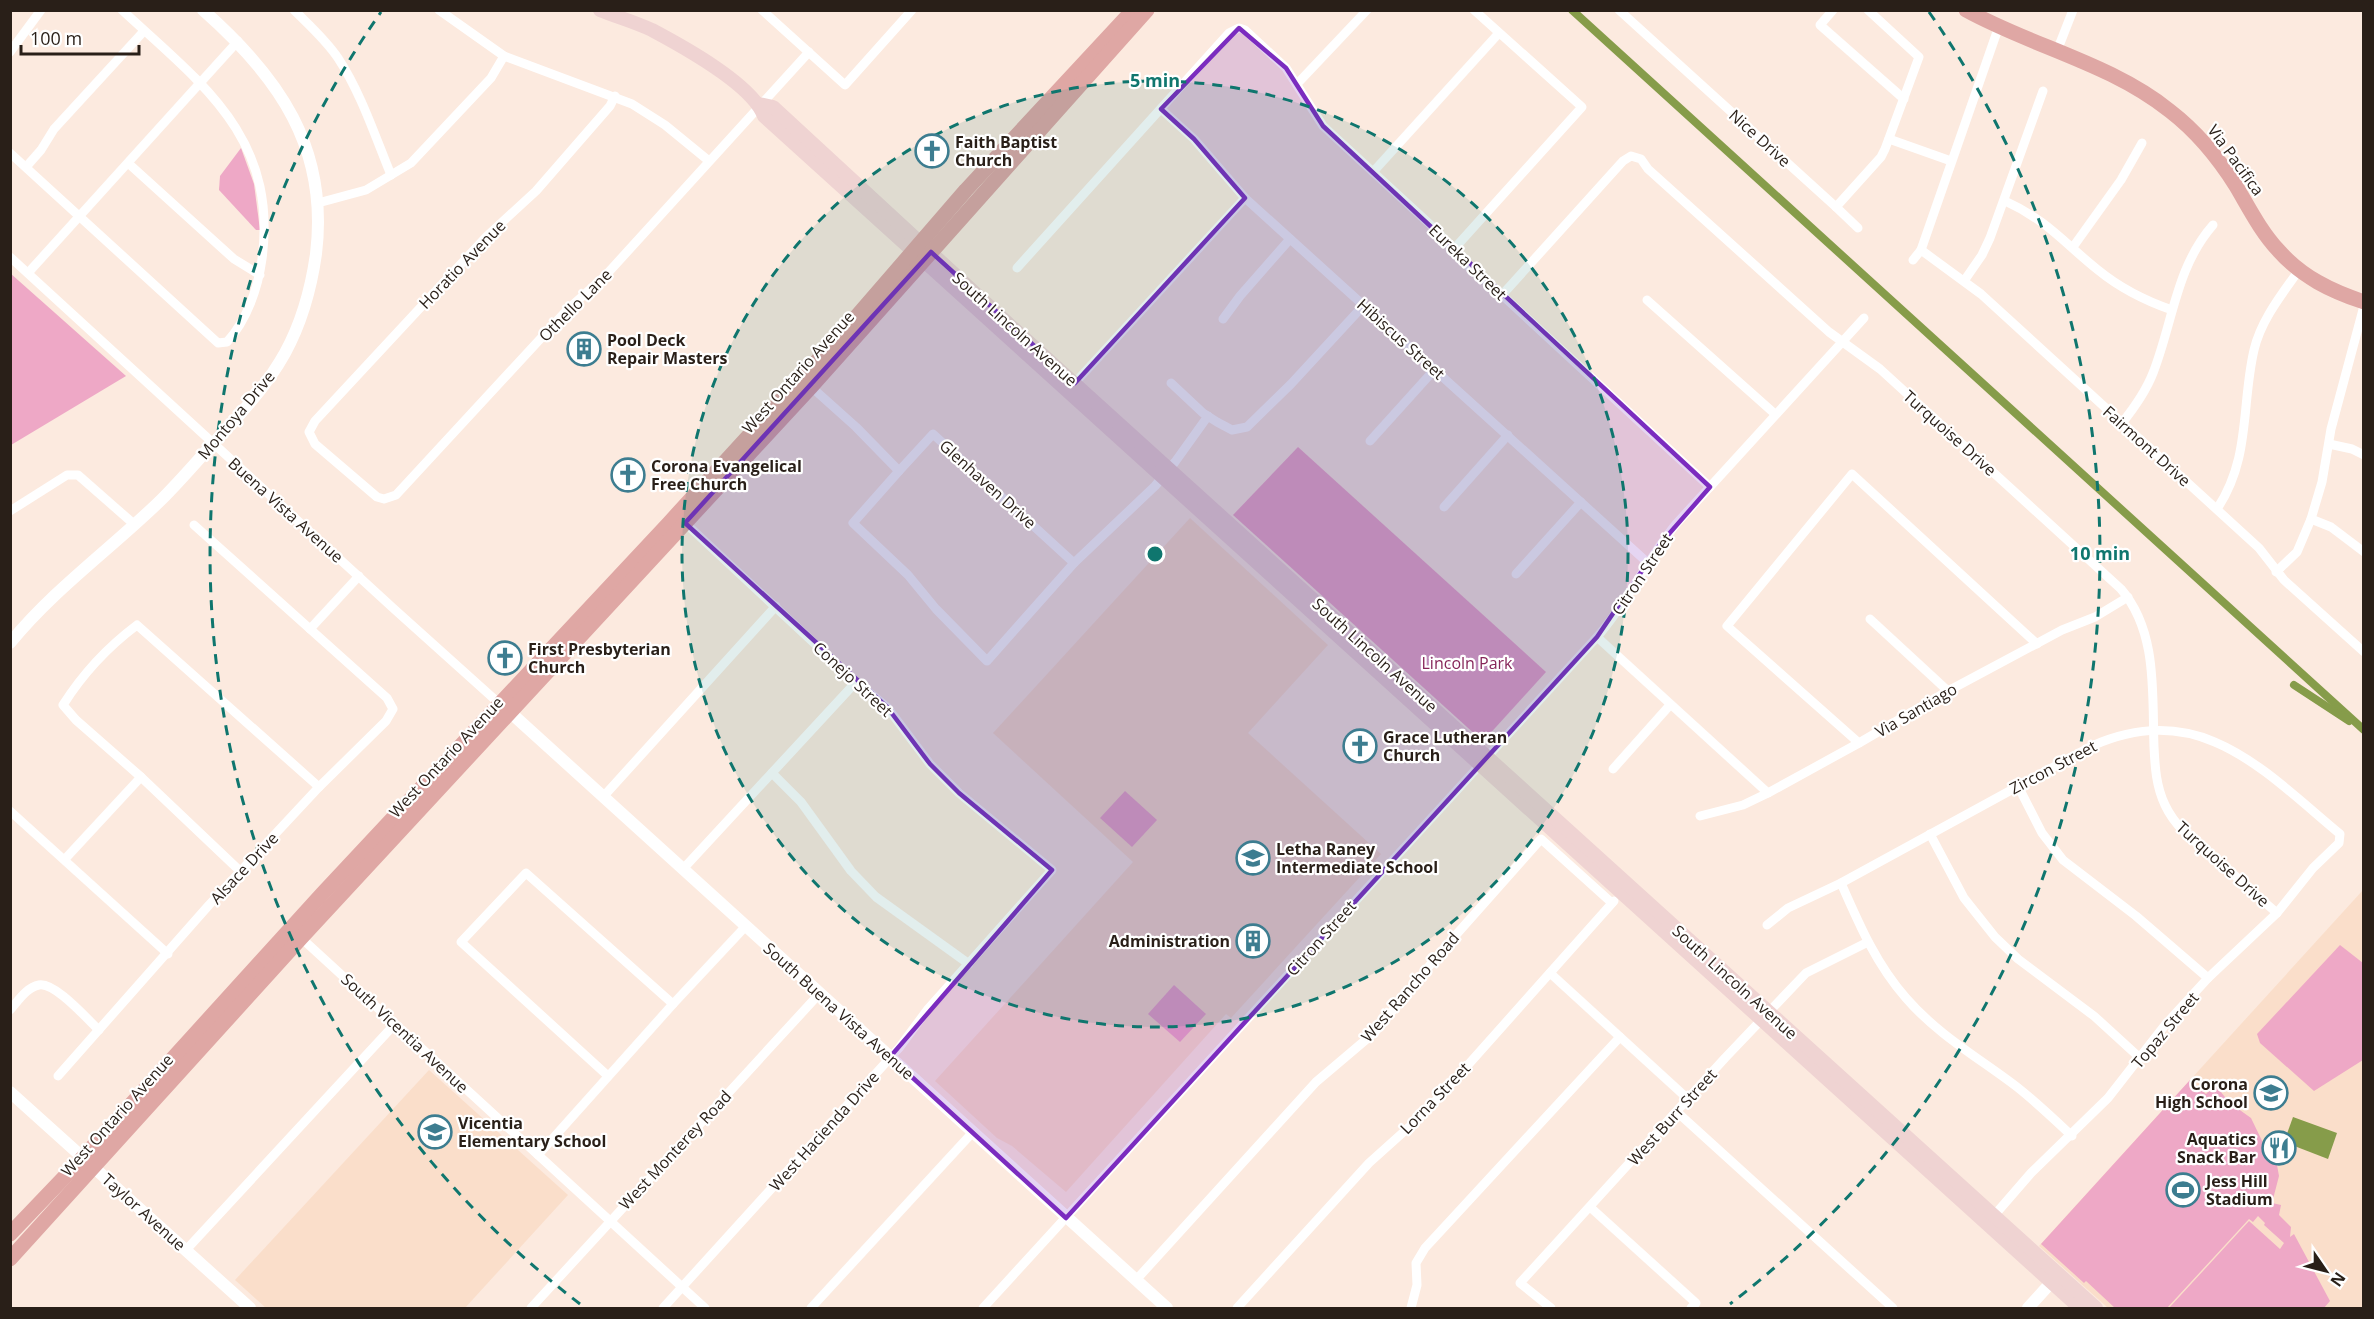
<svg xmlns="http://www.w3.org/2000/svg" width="2374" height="1319" font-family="'Open Sans',sans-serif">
<rect width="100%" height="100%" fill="#fceadf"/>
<g fill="#fadeca">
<polygon points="1190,518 1328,645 1248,733 1381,854 1231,1018 1226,1014 1066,1192 1012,1146 997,1138 935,1081 1133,862 993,733"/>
<polygon points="2363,890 2363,1308 2108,1308 2039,1246"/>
<polygon points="429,1070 568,1195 465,1308 266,1308 235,1280"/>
</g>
<g fill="#eea8c6">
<polygon points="241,148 254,184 260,230 256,230 219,190 220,176"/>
<polygon points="10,273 126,376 11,445 10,445"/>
<polygon points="1298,447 1546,672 1486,738 1478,737 1233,515"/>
<polygon points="1125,791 1157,820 1132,847 1100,818"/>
<polygon points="2340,945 2363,963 2363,1060 2314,1091 2260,1043 2257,1034"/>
<polygon points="1174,985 1206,1014 1180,1042 1148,1014"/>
<polygon points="2190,1080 2206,1094 2215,1085 2230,1103 2251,1118 2266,1149 2264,1150 2266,1160 2277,1165 2279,1176 2272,1203 2281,1205 2279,1215 2291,1227 2290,1237 2294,1234 2330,1301 2324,1308 2169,1308 2249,1221 2280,1249 2284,1243 2264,1225 2265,1223 2258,1216 2253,1222 2249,1219 2167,1308 2115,1308 2086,1281 2084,1283 2041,1244"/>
</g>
<polygon fill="#869c4a" points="2293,1117 2337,1133 2328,1159 2284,1142"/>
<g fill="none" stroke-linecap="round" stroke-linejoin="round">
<g stroke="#869c4a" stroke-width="8">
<polyline points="1572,10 2364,730"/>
<polyline points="2294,685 2349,721"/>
</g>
<g stroke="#fff" stroke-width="9">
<path d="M294 10C309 25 326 40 338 58 361 93 375 136 391 175"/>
<polyline points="439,10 504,56 632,104 665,125 709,161"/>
<polyline points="762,10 845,85 912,10"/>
<polyline points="1619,10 1836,207 1881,157 1885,149 1919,57 1868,10"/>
<polyline points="1833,10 1820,25 1904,99"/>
<polyline points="2057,51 2073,10"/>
<polyline points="10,52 41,10"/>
<polyline points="1297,84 1367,10"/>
<polyline points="615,96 610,106 536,191 486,237 315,421 309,432 315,444 377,497 384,499 396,495 567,310 606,275 809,52"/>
<polyline points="1161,109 1194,139 1245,198 1648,563"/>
<polyline points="1889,139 1951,161"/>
<path d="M10 153 218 343 227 342C247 320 258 288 262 259 278 137 202 84 122 10"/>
<polyline points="128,163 234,259 260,275"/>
<polyline points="26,167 41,150 54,129 144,31"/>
<polyline points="1373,172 1499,33"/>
<path d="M2005 201C2047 220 2064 243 2098 270 2120 288 2146 301 2172 310"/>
<polyline points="318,203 366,190 411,163 491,78 504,56"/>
<polyline points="1836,207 1858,228"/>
<polyline points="2073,247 2121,180 2142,143"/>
<polyline points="1453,250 1582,107 1474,10"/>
<polyline points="1921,250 1981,294 2259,548 2284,580 2364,652"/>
<polyline points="10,257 393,608 502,706"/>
<polyline points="1913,260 1921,250 1999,26"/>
<polyline points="1017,268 1229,33 1239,28 1245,30 1286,68 1323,126 1435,229 1465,263 1502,295 1710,487"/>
<polyline points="28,273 238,41"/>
<polyline points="1964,281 1982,255 1990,238 2043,91"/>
<path d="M1502 295 1623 161 1631 156 1641 159 1648 169 1829 332 1880 369 2121 589C2158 632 2152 694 2154 747 2155 767 2156 786 2165 805 2177 831 2201 846 2222 864 2240 880 2258 897 2277 913"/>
<polyline points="1647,300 1775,414"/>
<polyline points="1223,319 1240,296 1290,239"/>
<polyline points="1171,383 1203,413 1217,422 1232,430 1247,427 1291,384 1363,306"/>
<polyline points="808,384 856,427 899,471 933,434 1074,563"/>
<polyline points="1072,386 1245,198"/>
<path d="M2122 423C2134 408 2146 391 2153 373 2173 322 2176 267 2213 225"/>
<polyline points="1370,441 1435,369"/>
<polyline points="2329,444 2352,449 2364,455"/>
<polyline points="899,471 853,523 908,575 936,609 987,661 1074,563 1155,486 1175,462 1208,416"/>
<polyline points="1444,507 1508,435"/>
<path d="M2217 509C2251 458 2241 406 2254 350 2261 320 2282 294 2299 270"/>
<polyline points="10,511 67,475 78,475 135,525"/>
<polyline points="2311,519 2331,527 2364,552"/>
<polyline points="2276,572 2297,552 2311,519 2322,482 2331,429 2364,306"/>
<polyline points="1516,574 1581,502"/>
<polyline points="1870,619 1948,691"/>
<polyline points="310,629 359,576"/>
<polyline points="1597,637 1768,793"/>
<polyline points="1859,743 1727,626 1852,474 2037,644"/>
<polyline points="1613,769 1670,705"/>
<polyline points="772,773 801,802 851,871 876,897 969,964"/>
<polyline points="2018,786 2042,833 2063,860 2136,916 2208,978"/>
<polyline points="603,797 776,606"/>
<polyline points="10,811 168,954"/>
<polyline points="1700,816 1743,805 1768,793 1859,743 1948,691 2062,630 2095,617 2128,597"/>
<polyline points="1930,834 1964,898 1995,937 2018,959 2094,1016 2140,1058"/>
<polyline points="65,859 141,777"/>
<polyline points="683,869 856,682"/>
<path d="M240 871 141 777 76 720 63 705C82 675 109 646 137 625L319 787"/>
<path d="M1841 883C1859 924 1876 964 1906 998 1938 1035 1979 1058 2017 1087 2036 1102 2054 1119 2072 1136"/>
<path d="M1767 925 1788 908 1841 883 2092 746C2200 698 2263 770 2340 834L2339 843 2313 868 2277 913 2208 978 2165 1025 2108 1098 2031 1173 1992 1218"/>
<polyline points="298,935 705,1308"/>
<polyline points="1550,973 1688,1099"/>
<path d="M10 1010C18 1001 27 987 39 985 55 982 87 1019 99 1030"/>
<polyline points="58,1076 209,905 319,787 386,721 393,709 387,698 194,525"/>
<polyline points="608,1076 461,942 526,873 673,1004"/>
<polyline points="1677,1112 1893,1308"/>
<polyline points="538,1155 673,1004 745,927"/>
<polyline points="1590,1207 1696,1303 1691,1308"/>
<polyline points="186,1250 394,1025"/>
<polyline points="1136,1280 1316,1082 1375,1032 1439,954 1541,839 1612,903"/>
<polyline points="531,1308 820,993"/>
<polyline points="663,1308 899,1048 928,1009 1052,870 959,793 930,764 887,707 856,682 682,520"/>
<polyline points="811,1308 973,1132"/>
<path d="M983 1308 1597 637C1628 602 1647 559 1677 523L1864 318"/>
<polyline points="1237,1308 1369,1163 1418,1119 1443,1093 1614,901"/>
<polyline points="1411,1308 1417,1285 1416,1263 1425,1248 1620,1037"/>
<polyline points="1551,1308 1520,1283 1725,1058 1806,973 1868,942"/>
</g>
<g stroke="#fff" stroke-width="12">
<path d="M10 643C55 588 112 548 162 499 178 483 193 466 208 449 236 419 265 389 285 353 302 322 311 289 316 254 329 148 279 77 203 10"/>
<polyline points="511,713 1167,1308"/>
<polyline points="10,1092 250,1308"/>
<polyline points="2028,1308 2057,1276"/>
</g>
<g stroke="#efd3d2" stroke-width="14">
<path d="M600 10C617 17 635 22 652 30 682 46 752 84 764 116L2080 1308"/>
<polyline points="759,104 773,107 1003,319 2096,1308"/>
</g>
<g stroke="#dfa7a4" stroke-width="15">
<path d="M1966 10C2033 47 2110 63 2170 111 2196 131 2219 159 2236 186 2249 208 2261 232 2279 251 2302 277 2331 291 2364 302"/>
<polyline points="10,1234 76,1165 322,894 669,523 838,338 966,190 1133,10"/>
<polyline points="10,1259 301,938 811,387 1147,10"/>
</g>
</g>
<path fill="#7b2cbf" fill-opacity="0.2" stroke="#7b2cbf" stroke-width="4.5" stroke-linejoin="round" d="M1239 28 1286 68 1323 126 1710 487 1661 543 1597 637 1066 1218 890 1057 1052 870 959 793 930 764 887 707 685 523 931 252 1075 383 1245 198 1194 139 1161 109Z"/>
<circle cx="1155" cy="554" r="473" fill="#0f766e" fill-opacity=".12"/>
<g fill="none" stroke="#0f766e" stroke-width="3" stroke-dasharray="10 8">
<circle cx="1155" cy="554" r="473"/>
<path d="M580 1304A945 945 0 0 1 381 12M1929 12A945 945 0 0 1 1730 1304"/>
</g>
<defs>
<symbol id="church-ring" viewBox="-11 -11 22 22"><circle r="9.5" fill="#fff" stroke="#3d7d90" stroke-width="1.5"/><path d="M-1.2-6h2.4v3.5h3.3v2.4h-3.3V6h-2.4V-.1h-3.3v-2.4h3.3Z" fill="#3d7d90"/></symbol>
<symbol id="building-ring" viewBox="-11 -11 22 22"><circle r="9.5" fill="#fff" stroke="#3d7d90" stroke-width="1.5"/><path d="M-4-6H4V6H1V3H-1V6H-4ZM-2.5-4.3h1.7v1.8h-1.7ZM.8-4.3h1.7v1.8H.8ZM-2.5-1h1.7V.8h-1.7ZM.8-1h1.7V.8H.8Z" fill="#3d7d90"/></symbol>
<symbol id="school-ring" viewBox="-11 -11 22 22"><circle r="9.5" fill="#fff" stroke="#3d7d90" stroke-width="1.5"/><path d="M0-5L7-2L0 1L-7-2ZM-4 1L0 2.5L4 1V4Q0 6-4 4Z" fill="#3d7d90"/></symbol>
<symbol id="restaurant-ring" viewBox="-11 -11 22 22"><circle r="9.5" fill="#fff" stroke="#3d7d90" stroke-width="1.5"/><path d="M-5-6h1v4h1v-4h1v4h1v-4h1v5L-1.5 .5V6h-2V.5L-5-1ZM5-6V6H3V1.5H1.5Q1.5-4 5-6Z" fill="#3d7d90"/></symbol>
<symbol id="stadium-ring" viewBox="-11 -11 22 22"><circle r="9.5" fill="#fff" stroke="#3d7d90" stroke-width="1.5"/><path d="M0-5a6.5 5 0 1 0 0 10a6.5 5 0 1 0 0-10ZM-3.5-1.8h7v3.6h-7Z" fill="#3d7d90"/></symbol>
</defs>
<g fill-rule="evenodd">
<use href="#church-ring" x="913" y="132" width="38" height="38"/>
<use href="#building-ring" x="565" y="330" width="38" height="38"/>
<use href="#church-ring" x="609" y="456" width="38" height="38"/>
<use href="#church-ring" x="486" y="639" width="38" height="38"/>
<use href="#church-ring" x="1341" y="727" width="38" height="38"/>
<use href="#school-ring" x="1234" y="839" width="38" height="38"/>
<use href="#building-ring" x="1234" y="922" width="38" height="38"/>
<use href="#school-ring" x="2252" y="1074" width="38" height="38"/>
<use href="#school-ring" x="416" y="1113" width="38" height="38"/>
<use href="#restaurant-ring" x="2260" y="1129" width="38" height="38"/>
<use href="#stadium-ring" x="2164" y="1171" width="38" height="38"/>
</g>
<g text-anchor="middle" stroke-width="4.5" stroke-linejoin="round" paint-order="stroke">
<g font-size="16" fill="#291f18" stroke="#fff">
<text transform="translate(1760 138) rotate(42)" y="6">Nice Drive</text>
<text transform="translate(2236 160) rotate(54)" y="6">Via Pacifica</text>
<text transform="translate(1468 262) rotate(44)" y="6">Eureka Street</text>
<text transform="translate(462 264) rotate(-46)" y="6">Horatio Avenue</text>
<text transform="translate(575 305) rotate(-45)" y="6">Othello Lane</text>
<text transform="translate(1015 329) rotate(42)" y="6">South Lincoln Avenue</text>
<text transform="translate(1401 339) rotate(42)" y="6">Hibiscus Street</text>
<text transform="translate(798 372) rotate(-48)" y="6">West Ontario Avenue</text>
<text transform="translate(236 415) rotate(-50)" y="6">Montoya Drive</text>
<text transform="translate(1950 433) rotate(42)" y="6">Turquoise Drive</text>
<text transform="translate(2147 446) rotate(42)" y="6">Fairmont Drive</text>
<text transform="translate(988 484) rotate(42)" y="6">Glenhaven Drive</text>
<text transform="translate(286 510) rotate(42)" y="6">Buena Vista Avenue</text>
<text transform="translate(1642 574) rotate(-56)" y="6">Citron Street</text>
<text transform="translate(1375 655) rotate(42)" y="6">South Lincoln Avenue</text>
<text transform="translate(853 679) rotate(43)" y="6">Conejo Street</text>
<text transform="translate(1916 710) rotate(-30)" y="6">Via Santiago</text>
<text transform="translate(446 757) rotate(-47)" y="6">West Ontario Avenue</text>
<text transform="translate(2053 767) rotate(-28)" y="6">Zircon Street</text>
<text transform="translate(2223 864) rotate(42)" y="6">Turquoise Drive</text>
<text transform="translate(244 868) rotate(-47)" y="6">Alsace Drive</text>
<text transform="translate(1321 938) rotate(-48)" y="6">Citron Street</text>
<text transform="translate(1735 982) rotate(42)" y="6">South Lincoln Avenue</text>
<text transform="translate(1410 987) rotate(-49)" y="6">West Rancho Road</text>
<text transform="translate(839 1011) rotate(42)" y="6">South Buena Vista Avenue</text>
<text transform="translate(2165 1030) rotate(-50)" y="6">Topaz Street</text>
<text transform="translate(405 1033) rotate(43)" y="6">South Vicentia Avenue</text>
<text transform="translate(1435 1098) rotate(-46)" y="6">Lorna Street</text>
<text transform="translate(117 1115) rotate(-48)" y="6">West Ontario Avenue</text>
<text transform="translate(1672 1117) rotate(-48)" y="6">West Burr Street</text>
<text transform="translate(824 1131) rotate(-48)" y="6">West Hacienda Drive</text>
<text transform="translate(675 1150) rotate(-47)" y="6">West Monterey Road</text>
<text transform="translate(144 1212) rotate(42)" y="6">Taylor Avenue</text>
</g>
<g font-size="16" font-weight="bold" fill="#291f18" stroke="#fff" text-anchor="start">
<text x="955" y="148">Faith Baptist<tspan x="955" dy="18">Church</tspan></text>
<text x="607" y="346">Pool Deck<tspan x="607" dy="18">Repair Masters</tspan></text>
<text x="651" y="472">Corona Evangelical<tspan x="651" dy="18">Free Church</tspan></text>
<text x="528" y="655">First Presbyterian<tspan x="528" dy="18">Church</tspan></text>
<text x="1383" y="743">Grace Lutheran<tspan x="1383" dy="18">Church</tspan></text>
<text x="1276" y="855">Letha Raney<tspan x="1276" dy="18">Intermediate School</tspan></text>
<text x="1230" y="947" text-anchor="end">Administration</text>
<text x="2248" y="1090" text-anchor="end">Corona<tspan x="2248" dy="18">High School</tspan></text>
<text x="458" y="1129">Vicentia<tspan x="458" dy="18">Elementary School</tspan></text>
<text x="2256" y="1145" text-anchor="end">Aquatics<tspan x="2256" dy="18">Snack Bar</tspan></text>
<text x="2206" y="1187">Jess Hill<tspan x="2206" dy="18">Stadium</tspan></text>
</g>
<g font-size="16" fill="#862559" stroke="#fff">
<text x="1467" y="669">Lincoln Park</text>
</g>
</g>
<circle cx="1155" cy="554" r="9" fill="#0f766e" stroke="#fff" stroke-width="3"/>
<g font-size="18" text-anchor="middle" font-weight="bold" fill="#0f766e" stroke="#fff" stroke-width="4.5" stroke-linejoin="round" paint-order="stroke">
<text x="1155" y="87">5 min</text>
<text x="2100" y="560">10 min</text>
</g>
<rect width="2374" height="1319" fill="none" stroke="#291f18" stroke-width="24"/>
<g transform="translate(2326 1271) rotate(125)" stroke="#ffffff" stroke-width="4.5" paint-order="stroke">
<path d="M0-4.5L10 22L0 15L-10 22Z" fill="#291f18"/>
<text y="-9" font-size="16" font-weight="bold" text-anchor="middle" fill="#291f18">N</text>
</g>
<path d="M21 45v9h118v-9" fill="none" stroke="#291f18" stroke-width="3"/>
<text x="30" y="45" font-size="18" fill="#291f18" stroke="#ffffff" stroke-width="4.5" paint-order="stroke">100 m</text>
</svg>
